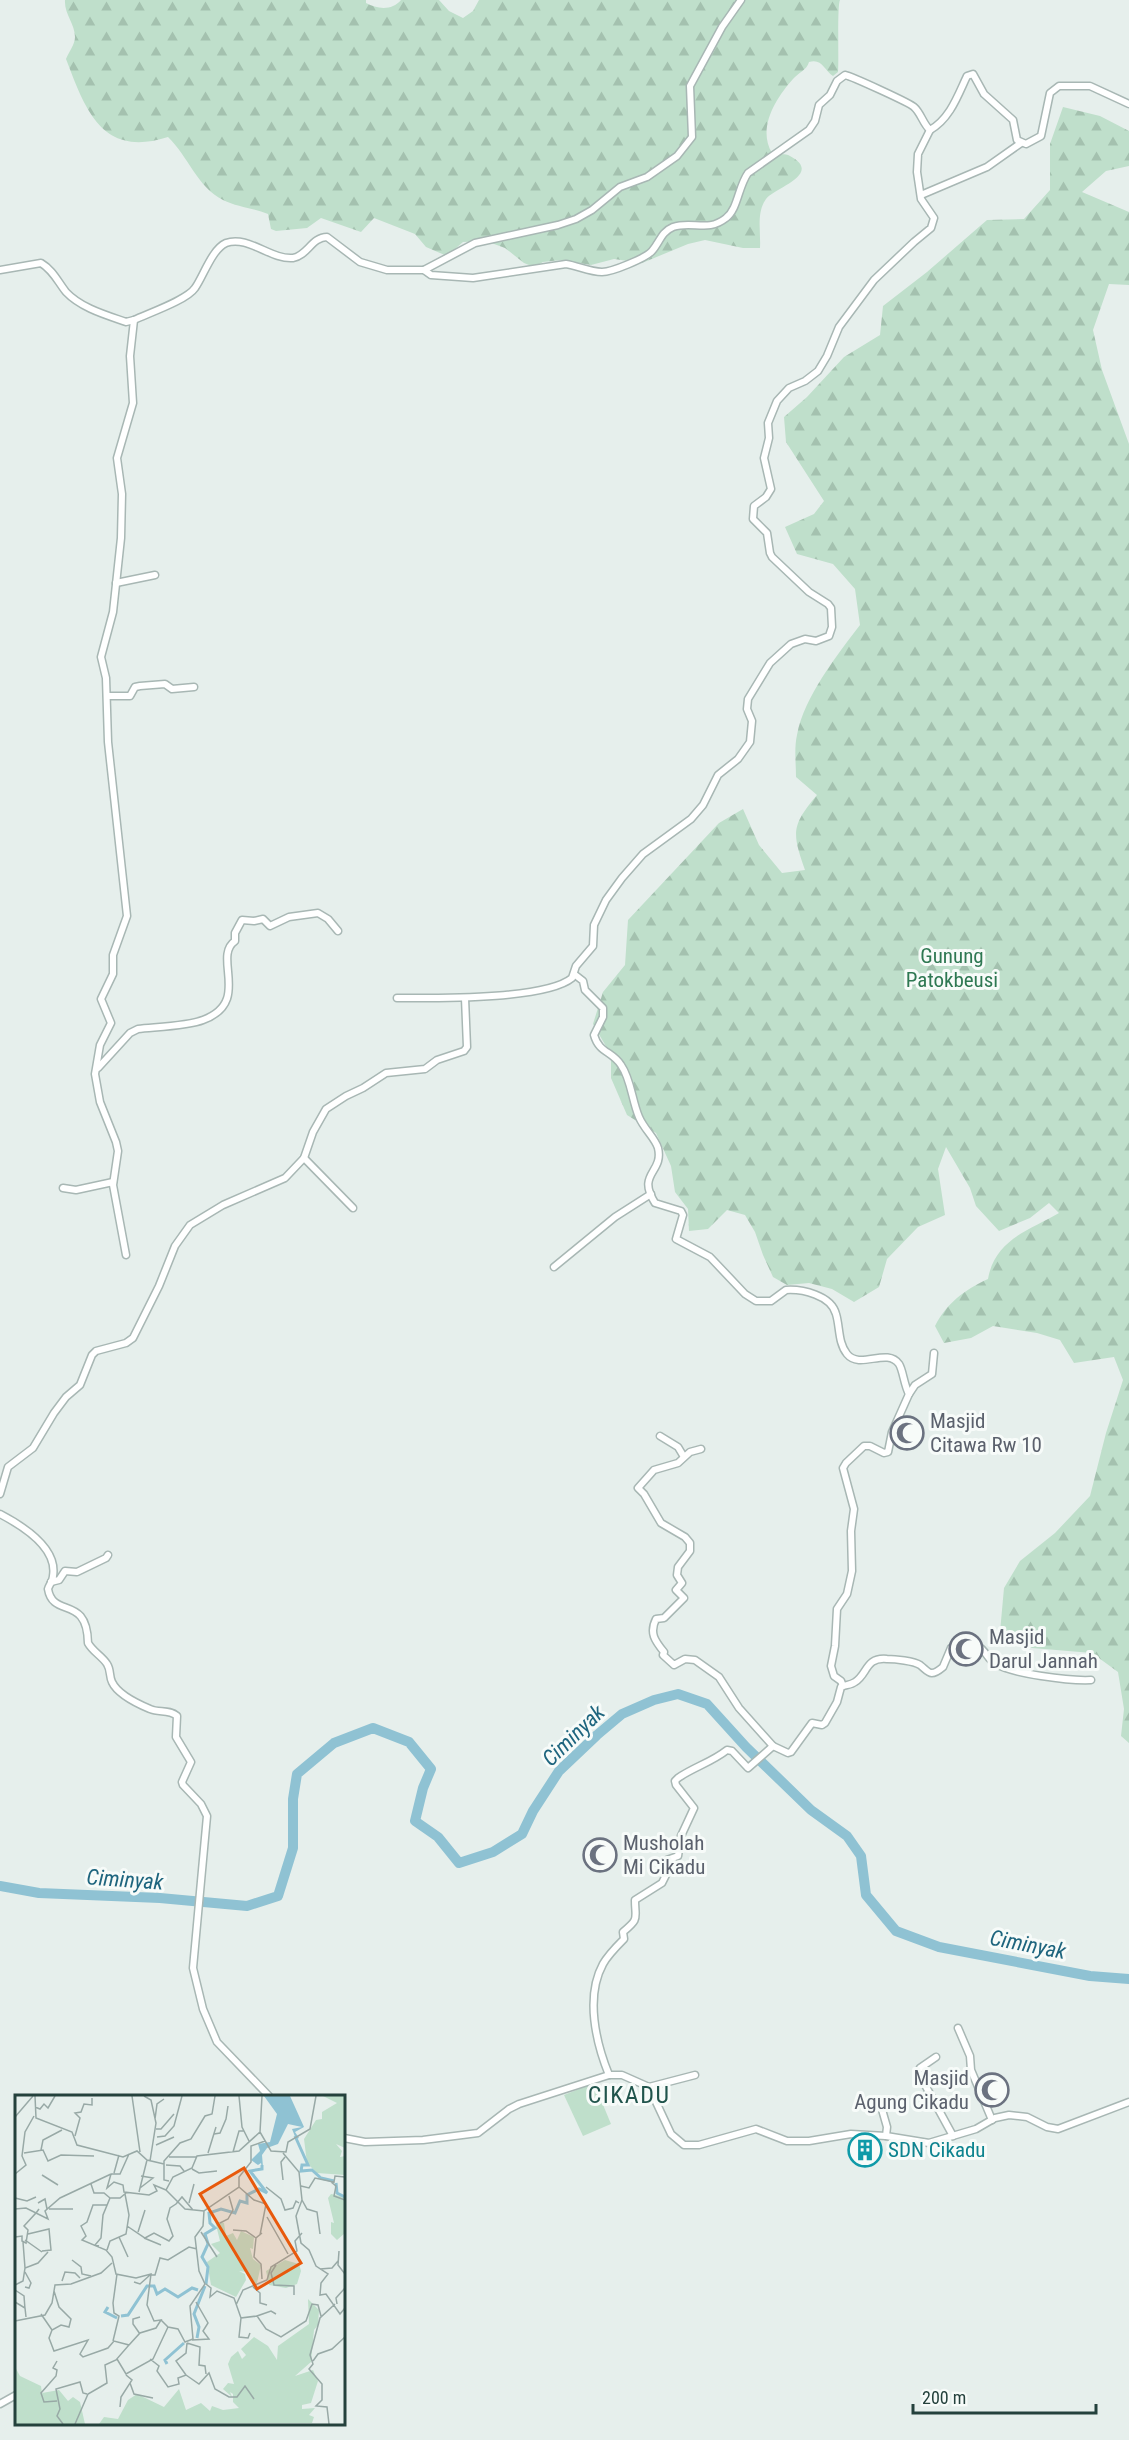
<svg xmlns="http://www.w3.org/2000/svg" width="1129" height="2440" font-family="'Roboto Condensed',sans-serif">
<defs>
<pattern id="forest-firs" width="22" height="20" patternUnits="userSpaceOnUse" patternTransform="scale(1.5)"><rect width="22" height="20" fill="#bfdfcb"/><path d="M5 1l3.5 6h-7zM16 11l3.5 6h-7z" fill="#a4c1af"/></pattern>
</defs>
<rect width="100%" height="100%" fill="#e6efec"/>
<g fill="url(#forest-firs)">
<path d="M65 0H366V3C377 9 392 11 401 0H439L449 11 463 18 473 11 479 0H840C837 5 839 60 838 72L833 76C824 70 822 58 809 62 807 70 798 73 793 79 776 98 757 128 772 153 779 155 785 153 790 156 824 174 774 188 766 199 756 213 761 231 760 248H743L705 240 688 244 642 263 614 259 591 265 561 260 543 262 534 267 524 263 505 248 486 241 463 242 447 256 426 247 415 234 374 218 361 232 321 218 307 228 276 231 271 229 268 214C253 208 237 207 223 200 197 187 188 156 168 137 102 158 86 111 66 59 69 52 75 44 75 37 75 24 64 14 65 0Z"/>
<path d="M1063 107 1100 116 1129 131V166L1106 171 1082 192 1129 212V285L1109 284 1093 330 1102 370 1129 444V1743L1121 1736 1124 1709 1118 1672 1092 1653 1032 1648 1000 1632 1004 1588 1020 1561 1055 1533 1090 1496 1106 1433 1123 1380 1114 1357 1074 1363 1060 1340 1037 1333 993 1326 971 1338 944 1343 935 1326C947 1303 964 1290 988 1279 995 1239 1030 1230 1059 1213L1049 1203 1030 1218 999 1231 976 1206 970 1188 946 1147 938 1169 945 1215 918 1227 887 1259 879 1287 854 1302 832 1289 809 1283 787 1285 773 1277 763 1255 755 1232 745 1215 727 1210 708 1229 689 1231 688 1209 675 1192 671 1166 656 1133 627 1115 611 1078V1055L593 1024 603 992 625 965 628 920 719 823 743 809 759 845 782 873 805 870C792 833 791 826 817 795L796 777C796 764 794 748 797 735 804 697 837 655 860 625L855 589 833 564 797 554 785 527 814 514 824 501 786 442 784 417 807 397 844 357 880 335 883 306 927 272 987 220 1024 219 1050 190V144Z"/>
</g>
<polygon fill="#bfdfcb" points="594,2083 611,2124 583,2136 564,2095"/>
<g fill="none" stroke-linecap="round" stroke-linejoin="round">
<polyline stroke="#8fc2d3" stroke-width="10" points="0,1886 39,1893 160,1898 247,1906 278,1896 293,1848 293,1799 297,1774 334,1743 373,1728 409,1742 431,1769 423,1788 415,1821 438,1837 459,1863 493,1852 522,1834 533,1811 559,1771 597,1735 622,1714 654,1700 678,1694 707,1704 746,1747 811,1810 847,1836 861,1856 866,1895 896,1931 939,1947 1090,1976 1129,1979"/>
<defs>
<g id="minor">
<polyline points="921,195 987,167 1021,143"/>
<path d="M0 270 41 263C53 270 58 282 66 292 81 308 106 315 126 322L134 320C149 313 187 300 195 288 203 277 212 249 226 243 248 235 271 260 293 258 307 256 312 237 327 237L360 262 387 270H424L431 275 473 278 566 264C578 266 590 272 602 272 612 272 646 258 652 251 660 242 661 232 673 227 693 220 707 233 726 218 738 209 738 187 748 173L809 130 815 121 819 105 830 95 837 81 845 75C851 76 910 103 914 107 921 113 923 124 930 130 950 119 958 95 967 76L973 74 984 94 1013 120 1017 140 1026 144 1041 136 1050 93 1059 86H1090L1129 104"/>
<polyline points="424,270 475,243 558,225 576,219 592,210 620,187 647,177 677,156 692,137 690,86 722,27 741,0"/>
<polyline points="116,583 155,575"/>
<polyline points="107,696 130,696 135,687 140,686 165,684 172,689 194,687"/>
<path d="M574 974 583 981 585 990 603 1008V1017L594 1035C599 1053 612 1051 621 1065 631 1079 632 1101 639 1117 644 1129 655 1138 658 1148 664 1173 636 1173 655 1203L681 1211 683 1215 676 1239 710 1257 745 1294 756 1301H771L786 1290C802 1289 831 1295 836 1314 840 1327 838 1343 847 1354 860 1370 887 1347 899 1364 903 1370 904 1385 909 1394"/>
<path d="M397 998C435 998 545 1000 572 978L576 966 593 946 594 925 606 900 622 878 643 854 691 819 703 805 718 775 738 759 750 742 752 721 747 709 748 699 770 663 791 644 805 639 816 641 829 636 832 627 831 608 828 604 809 592 772 557 770 553 767 533 753 519 754 506 766 497 771 489 764 458 769 438 768 423 777 401 789 388 805 381 818 371 827 356 839 327 874 280 914 242 931 228 934 218 921 199 917 172 918 154 930 130"/>
<path d="M98 1068 130 1033 138 1029C155 1027 188 1026 203 1020 252 1002 212 957 235 941V933L242 920 254 921 263 919 270 926 289 917 318 913 328 919 338 931"/>
<polyline points="304,1158 353,1208"/>
<polyline points="63,1188 76,1190 113,1182"/>
<polyline points="126,1255 113,1185 118,1151 116,1142 100,1102 95,1074 100,1045 111,1023 101,999 113,974 113,955 127,916 108,742 106,678 101,657 113,612 121,538 122,494 117,458 133,403 130,356 134,320"/>
<polyline points="554,1267 615,1217 651,1194"/>
<polyline points="660,1436 678,1447 684,1457"/>
<path d="M701 1449 690 1452 678 1463 654 1470 638 1488 644 1494 661 1523 685 1537 690 1543V1551L678 1567 677 1575 682 1583 676 1590 684 1598 664 1618 656 1619C649 1633 655 1641 664 1652L663 1655 674 1665 685 1659 695 1660 719 1677 739 1708 773 1746"/>
<polyline points="0,1494 8,1467 33,1448 54,1413 66,1397 80,1385 92,1355 96,1351 126,1343 133,1338 159,1286 175,1246 190,1225 223,1205 285,1178 304,1158 313,1132 326,1109 346,1096 363,1088 386,1073 425,1069 437,1060 464,1051 467,1047 465,998"/>
<path d="M0 1514C21 1525 58 1547 53 1576 53 1581 49 1585 48 1589 53 1619 87 1594 88 1643 93 1652 102 1656 107 1664 111 1670 109 1676 112 1682 118 1695 138 1704 150 1709 159 1713 169 1709 177 1716L176 1737 191 1762 182 1782 183 1785 201 1804 207 1816 193 1968 203 2009 217 2042 269 2096"/>
<polyline points="51,1582 59,1580 65,1571 77,1572 106,1558 108,1555"/>
<polyline points="843,1686 841,1681 834,1676 831,1666 835,1646 837,1609 847,1594 852,1571 851,1531 854,1509 843,1468 846,1463 864,1446 870,1446 884,1453 888,1452 892,1432 909,1394 915,1385 932,1374 934,1353"/>
<polyline points="958,2028 970,2056 971,2070 992,2120"/>
<polyline points="936,2057 920,2068 918,2072 953,2136"/>
<path d="M609 2075C596 2043 585 1997 603 1964 608 1955 616 1947 624 1939L623 1932C640 1918 635 1919 635 1900L662 1883 666 1875 664 1861 678 1856 681 1836 694 1808 676 1785 675 1781 678 1778C694 1767 712 1762 727 1750L732 1751 748 1768 773 1746 788 1753 791 1752 812 1723 822 1725 825 1723 837 1702 841 1687C845 1685 851 1685 855 1682 868 1674 865 1657 887 1659 895 1659 914 1661 920 1665 929 1672 930 1678 943 1667L951 1648C958 1642 969 1642 978 1646 985 1650 988 1659 994 1663 1012 1674 1070 1681 1091 1680"/>
<polyline points="649,2087 695,2075"/>
<polyline points="881,2106 887,2127 886,2136"/>
<polyline points="344,2138 365,2142 423,2140 478,2133 509,2109 519,2104 609,2075 622,2075 649,2087 671,2134 684,2145 699,2145 756,2129 787,2141 809,2141 851,2134 886,2136 929,2143 976,2129 995,2118 1009,2115 1027,2117 1047,2127 1058,2129 1129,2102"/>
<polyline points="0,2404 16,2395"/>
</g>
</defs>
<use href="#minor" stroke="#a8b7b4" stroke-width="9"/>
<use href="#minor" stroke="#fff" stroke-width="6"/>
</g>
<defs>
<symbol id="mosque-ring" viewBox="-11 -11 22 22"><circle r="9.5" fill="#f7fbf9" stroke="#6b7280" stroke-width="1.5"/><path d="M3.5-4.9A6 6 0 1 0 3.5 4.9A5 5 0 1 1 3.5-4.9Z" fill="#6b7280"/></symbol>
<symbol id="building-ring" viewBox="-11 -11 22 22"><circle r="9.5" fill="#f7fbf9" stroke="#0f9aa8" stroke-width="1.5"/><path d="M-4-6H4V6H1V3H-1V6H-4ZM-2.5-4.3h1.7v1.8h-1.7ZM.8-4.3h1.7v1.8H.8ZM-2.5-1h1.7V.8h-1.7ZM.8-1h1.7V.8H.8Z" fill="#0f9aa8"/></symbol>
</defs>
<g fill-rule="evenodd">
<use href="#mosque-ring" x="888" y="1414" width="38" height="38"/>
<use href="#mosque-ring" x="947" y="1630" width="38" height="38"/>
<use href="#mosque-ring" x="581" y="1836" width="38" height="38"/>
<use href="#mosque-ring" x="973" y="2071" width="38" height="38"/>
<use href="#building-ring" x="846" y="2131" width="38" height="38"/>
</g>
<g text-anchor="middle" stroke-width="6" stroke-linejoin="round" paint-order="stroke">
<g font-size="21" fill="#2e7852" stroke="#f7fbf9">
<text x="952" y="963">Gunung<tspan x="952" dy="24">Patokbeusi</tspan></text>
</g>
<g font-size="21" fill="#5b616d" stroke="#f7fbf9" text-anchor="start">
<text x="930" y="1428">Masjid<tspan x="930" dy="24">Citawa Rw 10</tspan></text>
<text x="989" y="1644">Masjid<tspan x="989" dy="24">Darul Jannah</tspan></text>
<text x="623" y="1850">Musholah<tspan x="623" dy="24">Mi Cikadu</tspan></text>
<text x="969" y="2085" text-anchor="end">Masjid<tspan x="969" dy="24">Agung Cikadu</tspan></text>
</g>
<g font-size="21" fill="#0d838f" stroke="#f7fbf9" text-anchor="start">
<text x="888" y="2157">SDN Cikadu</text>
</g>
<g font-size="22" font-style="italic" fill="#1e657e" stroke="#f7fbf9">
<text transform="translate(573 1735) rotate(-44)" y="8">Ciminyak</text>
<text transform="translate(125 1879) rotate(4)" y="8">Ciminyak</text>
<text transform="translate(1028 1944) rotate(11)" y="8">Ciminyak</text>
</g>
<g font-size="24" letter-spacing="1.5" fill="#20544c" stroke="#f7fbf9">
<text x="629" y="2103">CIKADU</text>
</g>
</g>
<g transform="translate(15 2095)">
<rect width="330" height="330" fill="#e6efec"/>
<path d="M308 1H330V53L321 49 327 56 325 62 330 61V80L302 78 292 68 289 44 301 25 307 24V17L322 8ZM316 99 330 102V138L322 145 316 139V127L319 128 313 103ZM200 126 209 128 211 141 218 138 222 145 226 136 239 142 238 154 235 153 238 164 246 170 242 188 238 189 231 177 224 176 230 179 231 185 221 202 196 190 192 167 205 158 196 149 205 146ZM270 165 284 169 286 176 282 189 271 193 254 190 251 176ZM293 204 304 215 303 230 299 235 296 267 280 281 298 275 303 286 296 308 287 310V314L300 313 294 320 299 322 297 328 84 329 89 322 103 324 113 305 122 299 149 312 164 294 171 315 186 308 195 316 197 311 208 315 224 313 218 307V299L215 297 217 302 208 294 213 288 219 289 213 269 216 262 223 256 227 264 231 260 226 254 239 242 253 251 262 265 263 251 294 229ZM0 272 5 281 26 291 27 298 44 295 53 306 58 302 65 307 70 329H0Z" fill="#bfdfcb"/>
<path d="M249 1H275L289 32 280 37 284 43 281 44 277 34 287 32 273 29 263 49 252 53 247 60 248 72 247 74 246 68 243 70 236 65 245 56 243 49 255 47 262 19Z" fill="#8fc2d3"/>
<path fill="none" stroke="#8fc2d3" stroke-width="3" d="M280 41 293 70H287L286 76 297 75 306 83 319 86M321 88 322 98 330 102M191 189 193 172 187 162 193 149 190 139 200 133 195 128 194 118 206 114 220 118 225 106 232 108V100L244 94 252 98 235 76 247 74V70M93 212 90 217 102 223M106 221 113 220 132 191H139L142 199 150 194 163 202 177 193 183 195M182 243 184 232 179 219 190 191M152 269 150 265 169 248"/>
<path fill="none" stroke="#98a9a6" stroke-width="1.5" d="M20 1 21 23 57 37 62 50 108 62 122 56 132 65 149 69M117 1 125 57M129 1 136 5 141 28 135 66M224 1 227 32 234 46M20 12 25 14 29 9 33 13 40 1M0 22 18 1M140 24 142 9 149 4M141 34H146L159 19M245 37 247 1M199 39 205 38 211 24 213 11M60 41 65 23 60 18 66 17 69 9 77 10V3M142 42 150 41 159 31 167 1M141 50 159 42M26 55 28 45 47 35M218 57 224 36H229M9 58 28 55 33 66 46 60 79 61M193 58 201 32M268 58 284 77 287 105 281 121 286 148 294 155 301 171 313 179 306 188 305 200 311 199 325 219 330 213M154 62H182M151 70 165 71 169 76M177 74 184 78 202 76M99 78 104 60M0 79 11 70 7 61 10 37 19 21M96 79H105L114 59M96 79 92 93 99 87 108 90 109 97 134 100 142 96 139 90 151 95 158 82 177 73 182 61 224 56 245 37 256 56 271 57 273 47 295 34 301 1M27 80 43 90M268 85 266 67 270 62M154 86 149 85V66L165 48 176 44 190 21 197 19 200 1M316 87 321 91 319 101 330 105M76 89 79 98H89L95 103M286 91 294 93 300 83 319 87 320 81 330 82M224 92 239 105 251 109 245 140M251 92 266 104 270 115 278 113 281 106 284 108M125 93 138 83 126 81M151 95 170 114 189 116M124 97 132 65M0 103 12 106 21 102M287 105 292 114 302 117 305 139M23 108 30 104 32 114M174 108 179 89M161 109 167 102 178 115M92 110H78L72 127 66 131 71 141 67 145 91 155 97 162 101 179 121 183 136 179 132 210 139 226 146 225 141 233 125 238 114 250M0 114 11 113 21 118 24 114M34 114H58M252 122 273 159M205 128 213 124 218 115 214 101M112 131 130 143 139 138 154 146 158 141 152 124 155 113 161 109M218 135 231 136 241 143M123 137 130 115M186 137 202 162M13 139 34 134 36 155 27 156M0 142 7 141V146L11 148 13 135 9 131 21 118 33 124 30 116 45 103 96 79M104 142 113 162M129 143 146 150M10 145 27 157M8 147 10 173M84 151 80 150 86 143 88 120 95 103H105L111 98M92 155 95 146 111 139 114 120 110 99M324 156 323 170 330 179M57 165 66 172 67 179 76 181M261 170 256 178 259 190 279 191V200M305 174 317 173 323 166M136 180H140L145 163 153 165 174 152 182 154M247 184 246 169 239 162 241 143 247 138M47 186 50 177 60 178 65 183M119 187 125 189 135 180M191 189 196 193 195 202 202 196 219 203 226 223M0 190 8 186 10 173 23 168 33 157M10 192 14 193 16 188 10 177M238 192 245 198V208L252 210M0 195 9 201 10 214M39 196 44 212 56 224 54 232 46 230 37 235 34 243 39 256 73 245 65 259 68 262 93 253 99 246 114 250 101 265 90 270 92 288 73 299 60 329M0 207 10 213 11 222M322 209 321 203 330 193M221 210 228 195 252 185 256 172 282 156 280 146 287 138M26 219 37 235M261 219 256 216 242 221 251 234 266 242 291 226 297 209 303 210 306 221M146 225 153 232 163 234 170 247 178 244 175 211 190 189 184 176 180 142 188 131 189 116 224 92V82L236 67V51L250 46M0 226 30 220 37 208 40 190 56 189 86 178 97 168M235 238 233 243 224 242 226 223 242 221M125 239 118 229V224L125 222M177 245 194 244 188 236 193 228 181 207M98 246 104 221 99 218 98 208 102 179M172 248 185 252 184 270 190 271 191 279M102 264 111 279 138 264 153 232M135 264 144 271 142 276 153 292 164 289 163 283 171 280 184 289 194 278 200 294 214 302H222L230 291 239 304M298 266 303 259 317 254 330 242M171 280 161 266 171 258 172 248M115 288 119 299 138 303M42 306 29 307 26 298 41 281 42 275 38 273 42 266M105 312 106 302 117 285 111 280M48 329 42 321 45 314 41 294 65 287 68 298 72 299M314 329 312 312 301 311 307 305V289L294 274 298 269 295 260 305 223 320 209"/>
<path fill="#e8590c" fill-opacity="0.15" stroke="#e8590c" stroke-width="3" d="M229 73 286 168 242 194 185 99Z"/>
<rect width="330" height="330" fill="none" stroke="#24413c" stroke-width="3"/>
</g>
<path d="M913 2404v9h183v-9" fill="none" stroke="#24413c" stroke-width="3"/>
<text x="922" y="2404" font-size="18" fill="#24413c" stroke="#f7fbf9" stroke-width="4.5" paint-order="stroke">200 m</text>
</svg>
